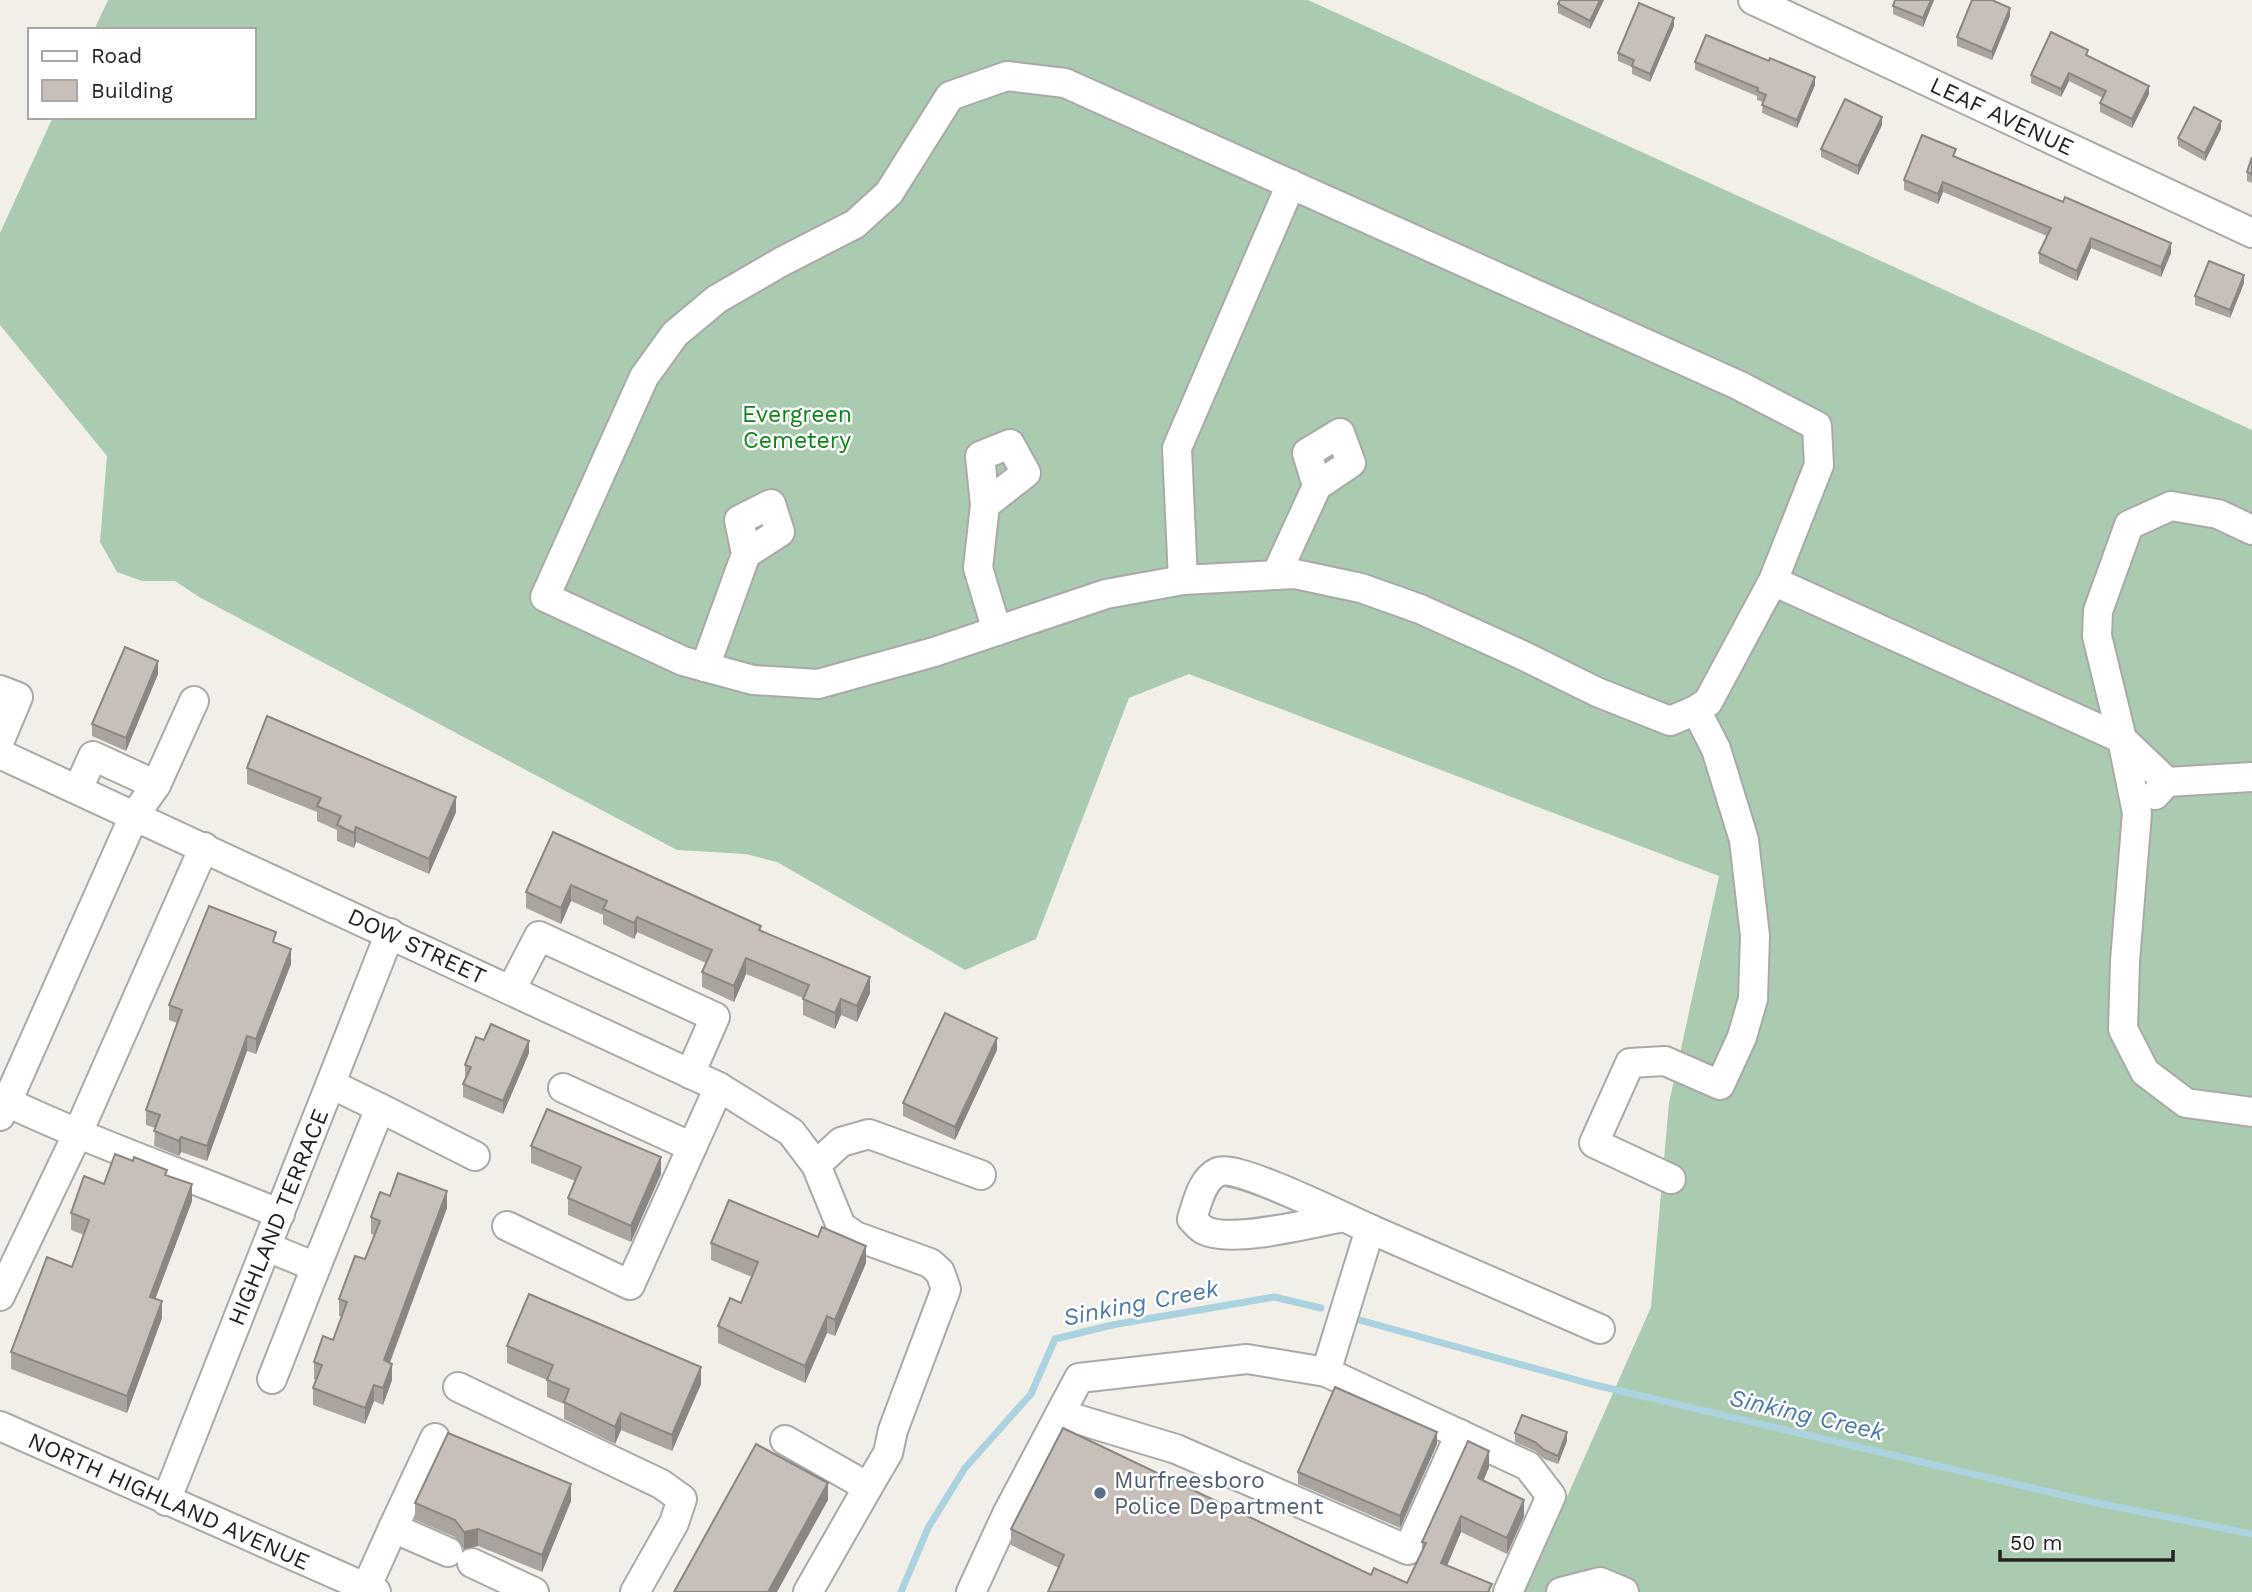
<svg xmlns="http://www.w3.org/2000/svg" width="2252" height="1592" font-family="'Work Sans',sans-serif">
<rect width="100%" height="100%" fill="#f2efe9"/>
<polygon fill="#aacbaf" points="108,0 1308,0 2252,430 2252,1592 1525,1592 1651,1307 1669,1103 1719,876 1189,674 1129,698 1036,939 965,970 777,862 746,854 677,850 199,597 175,581 142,581 117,572 100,542 107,456 0,325 0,233 53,117 254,117 254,30 94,30"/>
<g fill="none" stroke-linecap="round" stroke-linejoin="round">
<g stroke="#aad3df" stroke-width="7">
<polyline points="1356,1319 1591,1384 2092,1502 2252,1534"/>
<polyline points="901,1592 928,1528 965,1468 1031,1394 1055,1339 1112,1325 1274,1297 1321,1308"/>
</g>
<defs>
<g id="minor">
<polyline points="1753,0 2252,233"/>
<polyline points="985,505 1026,473 1010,444 980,456 985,505 978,568 997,631"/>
<polyline points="2252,530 2218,514 2171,506 2129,525 2098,611 2097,636 2122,739 2137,813 2125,961 2123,1029 2145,1072 2186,1103 2252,1112"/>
<polyline points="1276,575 1317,486 1307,453 1340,433 1351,463 1317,486"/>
<polyline points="1183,580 1177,448 1291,184"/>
<polyline points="1773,581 1708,702 1696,710 1670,721 1597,692 1522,655 1420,609 1361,588 1295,574 1183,580 1106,594 934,652 818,684 753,680 683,661 545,597 644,377 675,334 717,299 781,262 855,224 889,193 950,96 1007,76 1065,83 1738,385 1817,426 1819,465 1773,581 2122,739 2167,782"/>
<polyline points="705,667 746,554 739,520 771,504 780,532 746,554"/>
<polyline points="0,690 18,697 0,740"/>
<polyline points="0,754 719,1087 791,1132 816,1165 841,1226 855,1236 930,1263 940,1272 946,1289 893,1430 888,1453 868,1487"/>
<polyline points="156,785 194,701"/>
<polyline points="2155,795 2167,782 2252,777"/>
<polyline points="511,990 539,936 715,1017 690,1074"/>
<polyline points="331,1084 380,1108"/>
<polyline points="563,1088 692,1147"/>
<polyline points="7,1102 134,816 156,785 93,756 78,789"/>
<path d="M0 1116 7 1102C96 1144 189 1176 280 1214"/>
<polyline points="816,1165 841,1142 869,1134 981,1175"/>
<polyline points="1671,1179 1594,1143 1630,1063 1665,1061 1720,1085 1742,1037 1753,999 1755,936 1744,840 1716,749 1696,710"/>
<path d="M1343 1217C1313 1223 1230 1244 1204 1230 1200 1228 1195 1222 1192 1219 1197 1203 1202 1179 1218 1172 1237 1164 1345 1218 1370 1229L1600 1329"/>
<polyline points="507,1226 630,1285 719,1087"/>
<polyline points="267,1247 316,1267 380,1108 475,1156"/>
<polyline points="0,1296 77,1135 204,847"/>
<polyline points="1326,1372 1370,1229"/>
<polyline points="272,1379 316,1267"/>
<polyline points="458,1387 661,1484 682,1499 674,1523 635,1592"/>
<polyline points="1060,1414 1176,1449 1408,1550 1460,1434"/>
<polyline points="0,1426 376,1592"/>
<polyline points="435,1438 393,1528 448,1552"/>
<polyline points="785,1440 868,1487 808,1592"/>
<polyline points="166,1501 390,933"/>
<polyline points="472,1563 534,1592"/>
<polyline points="366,1588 393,1528"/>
<polyline points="971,1592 1007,1514 1079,1378 1247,1359 1326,1372 1528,1466 1551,1496 1508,1592"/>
<polyline points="1561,1592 1600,1582 1624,1592"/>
</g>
</defs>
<use href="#minor" stroke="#a9a9a9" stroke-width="32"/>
<use href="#minor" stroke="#fff" stroke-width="28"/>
</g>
<g fill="#aba49e">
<polygon points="1604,0 1590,29 1558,13 1558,4"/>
<polygon points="1895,0 1934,0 1923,27 1893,14 1893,6"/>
<polygon points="2010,16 1992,60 1957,46 1957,37"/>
<polygon points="1674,26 1650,82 1632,74 1632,67 1618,61 1618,53"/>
<polygon points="2088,56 2149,94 2132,128 2100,112 2100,103 2103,98 2069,81 2061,97 2031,83 2031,75"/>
<polygon points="1769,61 1815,85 1797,128 1762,113 1763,102 1757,100 1757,96 1695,70 1695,62"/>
<polygon points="1882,125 1858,175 1821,157 1821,149"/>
<polygon points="2221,129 2205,161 2178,146 2178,138"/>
<polygon points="1956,157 2171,253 2161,277 2091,248 2077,281 2039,263 2039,253 2047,236 1943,192 1938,204 1904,190 1904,180"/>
<polygon points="2252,157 2252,183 2247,181 2247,172"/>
<polygon points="2244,283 2230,318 2195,305 2195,296"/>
<polygon points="158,674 126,751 92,736 92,724"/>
<polygon points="247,768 456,812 429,874 356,842 354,848 337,841 337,830 317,821 317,812 247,784"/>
<polygon points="553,832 761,931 870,993 857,1022 841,1015 835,1029 803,1015 803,998 746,974 734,1002 702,987 702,972 706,963 637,932 634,939 603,924 603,915 571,901 561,924 526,908 526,892"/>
<polygon points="276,943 291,964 256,1054 247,1051 207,1161 181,1152 179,1156 154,1146 155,1128 146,1125 146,1110 177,1023 169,1020 169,1005"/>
<polygon points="997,1050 955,1140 903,1116 903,1103"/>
<polygon points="529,1053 503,1114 463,1097 463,1084 466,1078 465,1077 465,1065"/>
<polygon points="531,1146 661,1174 631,1242 568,1215 568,1198 575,1181 531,1163"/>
<polygon points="167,1176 192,1201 155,1299 162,1318 127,1413 11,1369 11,1352 72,1267 84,1235 71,1230 71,1213"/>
<polygon points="390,1196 447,1208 390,1363 392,1380 383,1405 374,1401 365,1424 313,1405 313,1388 316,1380 314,1379 314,1362 333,1340 342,1317 339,1316 339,1299 365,1259 374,1235 371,1234 371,1217"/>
<polygon points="711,1243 866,1263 835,1336 827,1333 805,1383 718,1343 718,1326 741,1303 752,1277 711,1260"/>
<polygon points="507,1346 701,1384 672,1451 621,1430 615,1444 564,1419 564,1404 547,1397 547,1380 507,1363"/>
<polygon points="1515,1433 1567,1441 1558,1464 1544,1459 1535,1451 1515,1442"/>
<polygon points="1437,1444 1400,1528 1298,1484 1298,1472"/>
<polygon points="1489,1467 1483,1481 1524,1516 1507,1554 1461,1532 1447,1566 1492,1592 1059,1568 1011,1545 1011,1529 1371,1575 1407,1583 1422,1550 1422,1542"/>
<polygon points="571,1501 542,1572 478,1546 464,1549 455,1537 415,1520 415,1503"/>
</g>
<g fill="#8b8681">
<polygon points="1600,0 1604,0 1590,29 1590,21"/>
<polygon points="1931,0 1934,0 1923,27 1923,18"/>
<polygon points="2010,8 2010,16 1992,60 1992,52"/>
<polygon points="1674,18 1674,26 1650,82 1650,74"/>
<polygon points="2069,73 2069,81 2061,97 2061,89"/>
<polygon points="1815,77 1815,85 1797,128 1797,120"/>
<polygon points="2149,86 2149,94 2132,128 2132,119"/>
<polygon points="1882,117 1882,125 1858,175 1858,166"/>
<polygon points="2221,121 2221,129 2205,161 2205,153"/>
<polygon points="1943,182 1943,192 1938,204 1938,194"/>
<polygon points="2091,238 2091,248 2077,281 2077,271"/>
<polygon points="2171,243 2171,253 2161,277 2161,267"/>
<polygon points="2244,275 2244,283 2230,318 2230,310"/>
<polygon points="158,661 158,674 126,751 126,738"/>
<polygon points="456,797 456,812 429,874 429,859"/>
<polygon points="356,827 356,842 354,848 354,833"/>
<polygon points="571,885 571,901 561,924 561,908"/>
<polygon points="637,917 637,932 634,939 634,923"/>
<polygon points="291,949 291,964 256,1054 256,1039"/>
<polygon points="746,958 746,974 734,1002 734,986"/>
<polygon points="870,977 870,993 857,1022 857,1006"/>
<polygon points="841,999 841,1015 835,1029 835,1013"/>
<polygon points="247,1036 247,1051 207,1161 207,1146"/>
<polygon points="997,1038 997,1050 955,1140 955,1127"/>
<polygon points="529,1041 529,1053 503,1114 503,1101"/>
<polygon points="181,1137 181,1152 179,1156 179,1141"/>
<polygon points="661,1157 661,1174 631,1242 631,1226"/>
<polygon points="192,1184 192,1201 150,1313 150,1297"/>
<polygon points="447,1191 447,1208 384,1377 384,1360"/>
<polygon points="866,1246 866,1263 835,1336 835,1320"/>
<polygon points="162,1301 162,1318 127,1413 127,1396"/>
<polygon points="827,1316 827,1333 805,1383 805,1366"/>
<polygon points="392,1364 392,1380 383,1405 383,1388"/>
<polygon points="701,1367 701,1384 672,1451 672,1435"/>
<polygon points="374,1385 374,1401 365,1424 365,1408"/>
<polygon points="621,1413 621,1430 615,1444 615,1427"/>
<polygon points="1437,1432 1437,1444 1400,1528 1400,1516"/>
<polygon points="1567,1432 1567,1441 1558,1464 1558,1456"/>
<polygon points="1489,1451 1489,1467 1478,1494 1478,1478"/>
<polygon points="828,1483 828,1500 777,1592 768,1592"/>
<polygon points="571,1484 571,1501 542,1572 542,1555"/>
<polygon points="1524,1500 1524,1516 1507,1554 1507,1538"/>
<polygon points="1461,1516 1461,1532 1441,1580 1441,1563"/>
<polygon points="478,1529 478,1546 464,1549 464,1532"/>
</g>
<g fill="#c7bfb8" stroke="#8b8681" stroke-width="2">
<polygon points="1560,0 1600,0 1590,21 1558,4"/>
<polygon points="1895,0 1931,0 1923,18 1893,6"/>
<polygon points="1972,0 1992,0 2010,8 1992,52 1957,37"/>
<polygon points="1639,3 1674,18 1650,74 1632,66 1634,60 1618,53"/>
<polygon points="2051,32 2088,50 2086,55 2149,86 2132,119 2100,103 2106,91 2069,73 2061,89 2031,75"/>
<polygon points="1706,35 1769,61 1770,58 1815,77 1797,120 1762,105 1766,95 1757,91 1758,88 1695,62"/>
<polygon points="1845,99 1882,117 1858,166 1821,149"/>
<polygon points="2194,107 2221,121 2205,153 2178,138"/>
<polygon points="1922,135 1956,149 1953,156 2063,202 2065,197 2171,243 2161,267 2091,238 2077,271 2039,253 2051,228 1943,182 1938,194 1904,180"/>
<polygon points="2252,157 2252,174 2247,172"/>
<polygon points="2209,261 2244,275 2230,310 2195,296"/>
<polygon points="125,647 158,661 126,738 92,724"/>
<polygon points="267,716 456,797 429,859 356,827 354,833 337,825 341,816 317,806 321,798 247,768"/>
<polygon points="553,832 761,926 759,930 870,977 857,1006 841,999 835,1013 803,999 809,985 746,958 734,986 702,972 712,950 637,917 634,923 603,909 607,901 571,885 561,908 526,892"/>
<polygon points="209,906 276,932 273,942 291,949 256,1039 247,1036 207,1146 181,1137 179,1141 154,1131 160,1115 146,1110 182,1010 169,1005"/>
<polygon points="945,1013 997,1038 955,1127 903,1103"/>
<polygon points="491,1024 529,1041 503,1101 463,1084 471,1067 465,1065 476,1037 484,1040"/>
<polygon points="547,1109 661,1157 631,1226 568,1198 581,1167 531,1146"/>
<polygon points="115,1154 133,1161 134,1157 167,1170 165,1175 192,1184 150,1297 162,1301 127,1396 11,1352 47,1257 72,1267 89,1220 71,1213 84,1176 104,1184"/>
<polygon points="398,1173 447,1191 384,1360 392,1364 383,1388 374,1385 365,1408 313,1388 322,1365 314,1362 323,1336 333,1340 347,1302 339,1299 355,1256 365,1259 380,1221 371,1217 380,1192 390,1196"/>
<polygon points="729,1200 818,1237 822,1227 866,1246 835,1320 827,1316 805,1366 718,1326 730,1298 741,1303 758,1262 711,1243"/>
<polygon points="529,1294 701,1367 672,1435 621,1413 615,1427 564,1402 569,1389 547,1380 553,1365 507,1346"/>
<polygon points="1335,1387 1437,1432 1400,1516 1298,1472"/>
<polygon points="1522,1415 1567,1432 1558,1456 1544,1450 1535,1442 1515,1433"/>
<polygon points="1063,1428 1371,1575 1374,1568 1407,1583 1426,1543 1422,1542 1468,1441 1489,1451 1478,1478 1524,1500 1507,1538 1461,1516 1441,1563 1492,1584 1488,1592 1048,1592 1064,1555 1011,1529"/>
<polygon points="448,1433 571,1484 542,1555 478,1529 464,1532 455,1520 415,1503"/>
<polygon points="756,1444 828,1483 768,1592 674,1592"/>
</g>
<circle fill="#5c6f8a" stroke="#fff" stroke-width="2.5" cx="1100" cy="1493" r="7"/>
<g text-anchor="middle" stroke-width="5" stroke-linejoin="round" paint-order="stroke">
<g font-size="23" fill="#222" stroke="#fff">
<text transform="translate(2002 116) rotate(25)" y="8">LEAF AVENUE</text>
<text transform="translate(417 946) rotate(25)" y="8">DOW STREET</text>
<text transform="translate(278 1217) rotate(-68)" y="8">HIGHLAND TERRACE</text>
<text transform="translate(169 1501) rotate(24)" y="8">NORTH HIGHLAND AVENUE</text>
</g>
<g font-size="23" fill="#0c8416" stroke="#fff">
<text x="797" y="422">Evergreen<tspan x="797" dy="26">Cemetery</tspan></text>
</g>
<g font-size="23" fill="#4e5e75" stroke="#fff" text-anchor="start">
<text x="1114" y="1488">Murfreesboro<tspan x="1114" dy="26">Police Department</tspan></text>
</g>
<g font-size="24" font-style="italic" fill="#4a7aab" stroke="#fff">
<text transform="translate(1141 1303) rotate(-11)" y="8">Sinking Creek</text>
<text transform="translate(1807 1415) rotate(13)" y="8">Sinking Creek</text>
</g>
</g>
<rect x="28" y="28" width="228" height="91" fill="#ffffff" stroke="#a7a7a7" stroke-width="2"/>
<rect x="42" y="51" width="35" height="10" fill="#ffffff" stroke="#a7a7a7" stroke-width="2"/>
<text x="91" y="63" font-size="21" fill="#222222">Road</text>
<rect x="42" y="80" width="35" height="21" fill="#c7bfb8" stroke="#a7a7a7" stroke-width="2"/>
<text x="91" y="98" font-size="21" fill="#222222">Building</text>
<path d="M2000 1550v10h173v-10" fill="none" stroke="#222222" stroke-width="3.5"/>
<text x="2010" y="1550" font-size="21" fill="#222222" stroke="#ffffff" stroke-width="5" paint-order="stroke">50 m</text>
</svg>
